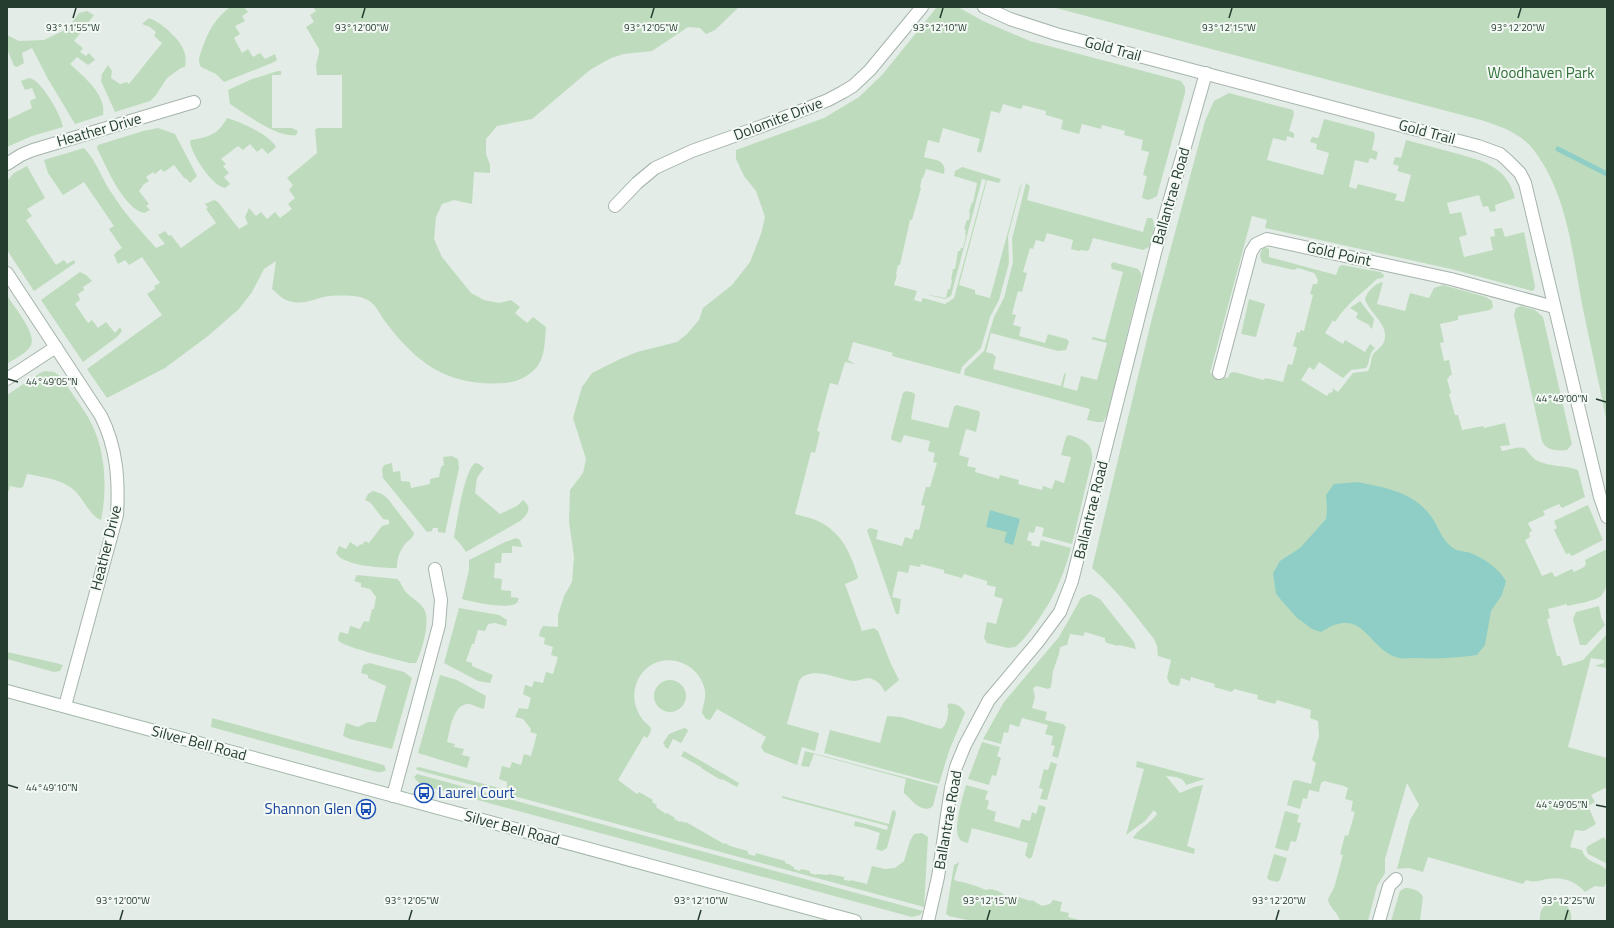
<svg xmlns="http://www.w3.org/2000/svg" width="1614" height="928" font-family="'Titillium Web',sans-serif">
<rect width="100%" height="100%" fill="#e3ece6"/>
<g fill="#bedcbd">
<path d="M230 7H244L248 12 242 16 245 21 235 26 240 34 234 38 242 53 248 49 253 57 260 53 265 59 275 54 277 60 272 63 224 82 216 74 201 67C197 61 200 55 202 49 208 31 215 19 230 7Z"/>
<path d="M313 7H667L669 8 671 7H739L715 30 706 34 700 28 688 27 652 51 624 54 611 58 590 70 532 119 497 126 486 139V154L490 165V173L474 172 472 204 454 200 442 204 436 217 434 239 442 257 471 293 484 300 499 303 511 300 520 307 515 313 527 323 533 317 546 327C545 338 545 353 540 362 533 375 518 382 505 383 451 387 419 366 387 324 379 314 376 302 363 298 355 295 333 295 324 297 312 300 302 305 289 301 283 300 277 293 272 289L276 261 264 269 252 292 239 309 208 336 165 368 107 398 87 369 162 315 147 294 155 289 154 286 160 283 142 257 129 265 125 260 118 264 114 255 116 252 122 248 109 229 114 226 84 182 63 195 48 173 44 160 84 148C97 161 102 180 113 195 125 214 141 231 156 248L165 244 158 235 165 231 169 236 171 235 181 248 216 223 206 209 208 208 205 204 214 200 218 202 239 229 248 224 245 217 249 208 256 216 261 212 267 219 275 212 280 218 292 209 288 204 295 198 289 190 293 185 287 178 317 153 315 129H317V128H342V75H317L316 65 319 53V49L306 27 314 22 310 15 316 11Z"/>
<path d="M937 7H958L983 21 1030 41 1181 81 1185 87V93L1157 196C1152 199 1147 202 1142 197L1147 176 1143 175 1149 152 1141 150 1143 140 1124 135 1125 131 1102 125 1101 129 1082 124 1079 134 1061 129 1063 120 1046 115V111L1023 105 1021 109 1003 104 1000 113 991 111 982 150 980 153 977 151 980 139 943 128 939 143 928 140 924 157C934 160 947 159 944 174L926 169 923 178H922L920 187 921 188 912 220H910L900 265H898L896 274 897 275 894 285 917 291 914 300 921 302 923 298 945 304 954 298 986 180 982 179 951 296 945 299 924 294 946 298 948 289H950L952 280H951L953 269H955L958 251H960L961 248H963L966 235 965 234 966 230 964 229 967 220H969L970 213 969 212 972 202 973 203 977 183 954 176 955 171 962 167 1001 179 999 183 987 180 959 285 975 290V294L990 298 1020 187 1022 183 1008 236 1009 263 999 300 990 317 981 348 962 367 960 374 892 356 893 353 853 342 848 360 855 364 845 362 838 385 830 383 817 431 820 432 815 453 811 452 795 514C801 516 807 517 813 519 840 529 850 551 858 577L857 579 845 584 862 631 874 628 878 631 891 664 899 680 885 692C882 686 878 681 872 679 866 676 861 681 854 681 839 680 810 664 799 681L787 724 819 733 815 751 802 747 797 765 764 752 761 747 766 737 717 709 710 720 706 719 702 713C703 705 706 699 705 691 700 660 658 648 640 676 631 690 633 707 643 720 645 723 650 725 651 729 651 732 649 735 647 738L644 736 618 780 637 794 639 792 653 800 652 802 657 805 656 807 666 814 667 813 675 818 674 819 680 822 681 821 685 823 686 822 724 844 725 843 730 846 748 851V854L755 856 756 853 785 861V863L791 865V866L794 867V869L800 871 801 869 810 871V873L816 875 817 874 828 875 829 874 844 877V880L851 881V880L867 884 872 866 885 869 895 868 904 861 910 841 914 834 922 833 928 837 924 907 417 770 416 768 419 767 507 790V782L499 779 502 766 510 768 512 762 521 765 524 754 531 756 537 734 530 732 531 729 523 719 515 717 519 708 528 709 531 698 523 694 525 685 532 687 534 681 543 683 546 672 553 674 558 657 551 655 553 647 544 644 545 638 539 636 540 631 543 626 558 627V615L564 596 572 582 574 557 569 522 570 490 583 473 586 459 573 418 582 387 592 373 620 359 637 352 677 342 687 334 699 320 703 308 732 285 750 262 761 234 765 217 756 191 744 176 736 159V150L824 118 859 97 882 75Z"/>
<path d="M1052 7H1607V423C1599 383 1590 343 1582 304 1572 251 1567 193 1533 149 1520 133 1500 126 1481 120Z"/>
<path d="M87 11 94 15 74 41 83 48 80 52 86 56 89 53 95 60 88 65 77 57 70 64C83 76 107 95 103 115L75 124 48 79 32 48 22 53 24 63 17 67 14 66 7 49V35L19 41 44 40 67 29 79 13Z"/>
<path d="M149 18C161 22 180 39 184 51 186 56 186 62 185 67L181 68 167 78 156 95 150 101 115 112 101 81 102 74 108 65 112 71 111 78 120 84 127 82 129 84 162 43 154 36 156 32 150 27 142 24Z"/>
<path d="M278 71H281V75H272V128H292L298 131 296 135C277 138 246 114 230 104L228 90 252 79Z"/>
<path d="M29 78C40 78 62 116 63 127L32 136 7 147V120L32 108 30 101 36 98 32 88 25 90 21 81Z"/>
<path d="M1229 93 1293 110 1294 114 1289 131 1294 133V138L1287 136 1286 141 1273 138 1267 160 1323 175 1329 153 1316 149 1317 144 1310 142 1312 137 1318 138 1319 136 1324 119 1374 132 1375 136 1372 150 1378 152 1376 160 1370 158 1368 163 1355 160 1349 187 1356 189 1358 184 1397 194 1395 200 1404 202 1411 175 1397 171 1399 166 1393 164 1395 157 1401 158 1406 140C1421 144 1436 148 1451 152 1480 160 1507 165 1515 198L1495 205 1496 211 1490 212 1488 206 1483 207 1479 195 1447 203 1450 214 1461 212 1467 235 1459 237 1464 257 1493 250 1490 237 1495 236 1494 229 1502 228 1505 237 1524 232 1535 286 1534 290 1532 291 1451 269 1265 228 1267 220 1252 216 1210 373 1228 378 1230 373 1234 372 1264 380 1265 378 1283 382 1288 364 1292 365 1297 348 1293 346 1297 332 1300 333V330L1304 331 1313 295 1310 294 1313 284H1317L1318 280 1314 273 1298 268 1294 270 1263 263C1259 259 1259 250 1265 247L1269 249V257L1336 275 1339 267 1342 265 1380 272 1384 275 1383 278 1377 279C1361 294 1347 303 1335 322L1333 320 1325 333 1343 344 1345 340 1365 352 1370 344 1375 348C1368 354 1371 361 1366 368L1351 370 1343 378 1319 362 1314 370 1309 367 1301 380 1327 396 1330 392 1331 393 1333 391 1332 388 1338 392 1353 373 1368 371C1372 365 1370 358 1374 353 1377 350 1380 348 1383 344 1392 325 1369 314 1365 299 1367 292 1375 283 1383 282L1377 304 1405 311 1410 293 1429 298 1434 288 1443 285 1486 297 1492 301 1493 307 1490 310 1458 316V320L1440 324 1444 342 1440 343 1444 361 1449 360 1452 375 1449 376V378L1447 379 1451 393 1449 394 1455 415H1458L1462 430 1483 426 1484 428 1505 423 1510 445 1500 446 1502 451C1508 450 1519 446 1524 448 1528 450 1531 458 1538 461 1551 467 1565 465 1578 470L1585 497 1562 508 1559 504 1543 511 1545 515 1528 523 1532 531 1529 533 1530 537 1525 540 1542 576 1552 572 1555 577 1572 569 1574 572 1584 567 1586 564 1585 560 1607 549C1607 563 1611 585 1601 596 1595 601 1576 604 1567 606V604L1548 609 1550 618 1547 619 1557 656H1560L1563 666 1583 660 1607 634V668L1595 666 1604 663V660L1591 658 1568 747 1607 758V787L1591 795 1595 802 1588 806 1596 824 1584 831 1575 830 1570 847 1582 850C1585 862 1598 862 1606 869 1609 874 1607 881 1604 887L1595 886 1585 892C1576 881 1561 876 1547 879 1537 881 1536 883 1526 880L1523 884 1428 857 1423 872 1409 868 1397 869 1410 820 1419 805 1407 783 1385 859V873L1377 886 1368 921H1340C1338 912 1329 908 1328 899L1334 888 1343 855 1340 854 1345 835 1348 836 1355 812 1351 811 1353 801 1345 799 1348 788 1344 786 1324 781 1321 783 1319 792 1309 790 1307 799 1303 798 1300 809 1287 805 1293 781 1296 780 1311 784 1316 763 1312 760 1319 736 1318 721 1310 718 1311 710 1277 700 1275 704 1257 699 1258 695 1234 689 1232 692 1214 687 1215 684 1191 677 1190 681 1181 678 1179 686 1170 684 1167 678 1171 660 1158 656 1157 646 1154 639C1134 614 1116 589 1092 568L1152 318 1205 121 1214 101Z"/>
<path d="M227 118C240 122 269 134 276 147L268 154 262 148 257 152 250 144 243 150 238 146 221 159 226 164 223 166 229 173 224 177 230 184 225 188C212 186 192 155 190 142L191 140C208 137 218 135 227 118Z"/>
<path d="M158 128 175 134 197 176 190 183 186 178 185 179 174 165 164 172 161 169 155 174 153 172 146 177 149 181 144 184 139 191 149 204 146 206 150 210 144 213C123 208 106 166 97 148L98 145 143 131Z"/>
<polygon points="27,166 45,198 27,209 32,216 26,220 56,265 64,260 67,264 74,260 75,263 34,291 7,250 7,181 14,173"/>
<path d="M1026 183 1030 186 1027 200 1143 232 1147 218H1152C1157 226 1151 238 1149 247L1143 250 1093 238 1089 250 1086 251 1081 250 1079 251 1071 249 1073 240 1047 233 1044 242 1036 240 1033 249 1030 248 1023 272 1027 273 1022 292 1018 291 1012 314 1016 315 1013 325 1021 327 1019 336 1045 343 1048 334 1067 339 1069 342 1066 350 1058 351 991 333 986 352 993 354 996 357 993 369 1061 386 1064 374 1066 373 1063 387 1077 391 1081 376 1097 380 1107 343 1091 339 1093 337 1105 340 1123 272 1112 269 1111 266V264L1113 262 1138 269 1141 273V278L1107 415 1103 422H1097L1087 420 1090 409 964 375 965 369 984 351 994 317 1004 298 1013 262 1012 239Z"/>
<polygon points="80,272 86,275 92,281 83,287 84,290 78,294 80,300 75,304 88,323 92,320 98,328 106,322 115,333 120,327 122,331 117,337 83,362 41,300"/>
<path d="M8 297C14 307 39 336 30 347 25 354 14 359 7 364Z"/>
<polygon points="1249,299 1265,304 1256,337 1241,334"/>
<polygon points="1360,301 1374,319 1372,329 1370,327 1369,325 1356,318 1358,313 1350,308"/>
<path d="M1521 306 1535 310 1543 317 1572 444 1567 450C1558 451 1546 451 1542 441L1514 315 1516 308Z"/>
<path d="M45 371 54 372 60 376C71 393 85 409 93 427 106 454 107 492 101 520 91 517 83 498 74 490 62 479 42 477 27 474L23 487 20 488 10 486 9 491H7V395L40 373Z"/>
<path d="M906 391 914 393 915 396 911 419 948 428 954 407 956 405 979 411 980 414 976 432 966 429 959 455 969 458 967 466 976 468 975 472 999 479 1000 475 1019 480 1018 484 1042 490 1043 486 1052 489 1055 480 1064 483 1071 457 1061 455 1066 437 1069 435C1083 439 1094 444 1092 460L1072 544 1042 536 1044 528 1036 526 1034 533 1029 532 1027 540 1032 542 1031 545 1039 547 1041 540 1071 548C1063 579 1050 606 1030 631 1025 637 1021 643 1015 647L1008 648 987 643 984 638 987 622 996 624 1003 599 994 596 996 587 987 585V581L964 574 962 578 944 573V570L921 564 920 567 910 565 908 573 898 571 892 597 901 599 899 614H896L867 530 870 528 878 530 876 539 902 546 905 537 912 539 915 529 919 530 925 506 921 505 926 487H930L937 463 933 462 935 453 928 451 930 441 904 435 901 443 892 440 891 438 903 393Z"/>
<polygon points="452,456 458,459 459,468 445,533 438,532 438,528 433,528 432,531 427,532 383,478 382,469 384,465 392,463 393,472 400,471 401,481 410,482 411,488 430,484 430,479 439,477 441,467 444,465 443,457"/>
<path d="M475 463 479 464 484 468 477 478 475 493 500 514 517 506 523 500C532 507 529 514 520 521L466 552 461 545 454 537C457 522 464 471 475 463Z"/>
<path d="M373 491 382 494 388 499 414 533C413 538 410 539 406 543 399 551 397 559 397 568 382 568 343 566 336 553L339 546 346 549 350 542 358 547 360 544 362 545 365 541 369 543 382 526 389 524V520L383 519 371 503 365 500 368 494Z"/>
<polygon points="1588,505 1603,540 1572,556 1569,553 1566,554 1554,530 1557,528 1554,521"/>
<path d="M516 538 520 540 522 547 512 546V553H502L501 563H495L494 578 502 579 501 590 511 591V597L519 598 517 603C507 610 474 602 462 599L469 570V560L505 542Z"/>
<path d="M357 575 397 579C401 582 402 587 405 591 411 598 419 601 424 609 431 621 422 651 416 663H409C399 660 343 647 339 641 337 638 339 635 340 632L348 634 350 626 360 629 364 621 369 622 372 609H374L376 597 370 589 361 587V583L354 581Z"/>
<polygon points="1090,594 1100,599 1134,642 1136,649 1119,645 1118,646 1107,643 1105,641 1105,638 1085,632 1083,636 1070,634 1067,645 1060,647 1059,654 1053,671 1051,687 1048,689 1037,686 1033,688 1035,697 1032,708 1047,712 1045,720 1063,724 1066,727 1058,758 1052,756 1055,746 1051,745 1053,736 1045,734 1048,725 1022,718 1019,727 1010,724 1008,733 1004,732 1001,744 983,739 1004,702 1059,637 1081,598"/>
<polygon points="1599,606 1601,617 1605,625 1586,645 1580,645 1573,619 1576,612"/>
<polygon points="459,608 499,615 507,620 506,626 495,623 488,624 485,631 478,630 474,644 472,644 466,661 472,663 472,666 493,675 490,683 478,681 444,663"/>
<polygon points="7,652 56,663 63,665 60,671 54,672 7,659"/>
<polygon points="369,663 404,672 412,678 392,749 350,739 343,736 346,723 358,727 368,722 376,722 386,686 368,678 368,675 361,673 363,665"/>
<path d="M440 675 457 680 486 696 484 709C479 708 473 705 470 704 453 702 450 730 447 742L455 744 454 747 464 749 462 755 470 757 467 768 418 753Z"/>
<circle cx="670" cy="696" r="16"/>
<path d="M948 704C955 702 962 707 965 713L949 751 939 784 824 753 830 730 880 743 887 716 901 717 941 729C947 725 949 714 948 707H947Z"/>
<polygon points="212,718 384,765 386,770 382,772 377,772 211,727"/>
<polygon points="684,728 687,729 688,731 681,743 673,739 668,749 664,746 665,745 663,743 669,734"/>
<polygon points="982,742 1000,747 997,756 1001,758 996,776 992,775 989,785 968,779"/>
<polygon points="684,751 739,783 737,787 722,779 721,780 701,768 701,767 681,756"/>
<path d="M805 751 938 786 933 806C922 815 912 800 904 793V789L906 779 814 754 809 767 801 766Z"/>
<path d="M1137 761 1205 779 1186 785C1183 776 1173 777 1166 776L1180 793 1194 787 1203 785 1187 846 1195 849 1194 854 1133 838C1138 829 1151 823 1157 814L1154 810 1145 821 1126 835 1144 769 1136 767Z"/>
<polygon points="1051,762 1057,764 1047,800 1040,799 1043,789 1039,788 1044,769 1048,770"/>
<polygon points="417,774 923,911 920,915 912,917 422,785 417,781 414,777"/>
<path d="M966 785 988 791 985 799 989 801 987 809 996 812 994 821 1019 828 1022 819 1030 821 1032 812 1036 814 1039 805 1046 807 1032 857 1029 859 1025 855 1028 843 972 828 968 843C963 842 960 841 958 836 954 827 963 795 966 785Z"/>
<polygon points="782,796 889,824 892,811 895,810 896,814 887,848 882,851 876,849 880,833 865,828 854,826 855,821 887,830 888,826 782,798"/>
<polygon points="1285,811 1299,815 1297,822 1301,823 1296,842 1291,841 1288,851 1275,848"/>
<polygon points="1604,837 1607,843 1606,863 1588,854 1586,849 1588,846"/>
<polygon points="1274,854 1287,858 1280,880 1277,882 1269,880 1267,878"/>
<path d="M959 862 954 879 956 881C966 882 976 886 986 890 991 888 1000 891 1004 895 1013 894 1021 898 1030 901L1032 900 1042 906 1050 904 1053 900 1062 902 1060 911 1069 913 1068 917 1083 921H972L949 916 946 914 954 865Z"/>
<path d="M1405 888C1411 888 1420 890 1423 897L1420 921H1391L1400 891Z"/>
<path d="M1552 901C1565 901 1573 909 1571 921H1540C1539 911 1543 905 1552 901Z"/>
</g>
<g fill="#8fcec6">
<path d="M1358 482C1387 488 1418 493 1434 521 1440 531 1443 541 1453 548 1459 552 1467 551 1473 554 1485 559 1500 570 1506 581L1502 595 1491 611 1485 645 1477 655C1456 658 1436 659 1415 658 1410 658 1404 659 1400 658 1368 652 1365 603 1321 632L1312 629 1296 617 1276 594 1273 573 1280 561 1300 548 1326 519 1327 510 1326 495 1334 484Z"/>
<polygon points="990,510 1020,519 1013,545 1004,542 1007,532 986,527"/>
</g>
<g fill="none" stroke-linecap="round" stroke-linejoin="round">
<polyline stroke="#8fcec6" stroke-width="5" points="1558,149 1607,174"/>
<defs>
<g id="street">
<polyline points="984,7 1010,19 1056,34 1478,146 1500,154 1507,160 1520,173 1525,183 1600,497 1607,517"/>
<polyline points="7,164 21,155 33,150 194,102"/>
<polyline points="615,206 637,183 655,168 692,151 765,125 828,100 843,92 853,86 870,70 922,7"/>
<path d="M7 273 101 416C117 448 119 480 117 515L65 706"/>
<polyline points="1219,373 1251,252 1256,244 1267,239 1451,279 1554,307"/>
<polyline points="7,379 56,347"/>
<polyline points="393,796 439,625 441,600 435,569"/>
<polyline points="928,921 938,877 951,788 956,767 965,745 989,700 1037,643 1060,612 1072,581 1158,241 1206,73"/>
<polyline points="1379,921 1389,886 1396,879"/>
</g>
<polyline id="secondary" points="7,691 855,921"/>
</defs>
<use href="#street" stroke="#a6b4ab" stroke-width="14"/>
<use href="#secondary" stroke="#a2b7aa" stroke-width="14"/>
<use href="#street" stroke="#fff" stroke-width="12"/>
<use href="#secondary" stroke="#fff" stroke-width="12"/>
</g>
<path fill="none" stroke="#243d2f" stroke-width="1.5" d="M73 18 76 8M362 18 365 8M651 18 654 8M940 18 943 8M1229 18 1232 8M1518 18 1521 8M8 379 18 382M1596 399 1606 402M8 785 18 788M1596 805 1606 807M120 920 123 910M409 920 412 910M698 920 701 910M987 920 990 910M1276 920 1279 910M1565 920 1568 910"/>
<defs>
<symbol id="bus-ring" viewBox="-11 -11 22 22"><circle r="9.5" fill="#f4f9f5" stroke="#1a4fb4" stroke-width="1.5"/><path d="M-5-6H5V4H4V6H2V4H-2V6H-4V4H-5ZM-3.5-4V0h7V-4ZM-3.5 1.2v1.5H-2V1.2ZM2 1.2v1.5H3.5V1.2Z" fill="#1a4fb4"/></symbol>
</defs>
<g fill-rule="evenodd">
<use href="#bus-ring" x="413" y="782" width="22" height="22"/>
<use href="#bus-ring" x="355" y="798" width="22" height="22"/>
</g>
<g text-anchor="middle" stroke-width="4" stroke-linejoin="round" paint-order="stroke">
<g font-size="15" fill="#243d2f" stroke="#f4f9f5">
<text transform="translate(1113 49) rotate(15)" y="5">Gold Trail</text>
<text transform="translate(778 119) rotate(-21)" y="5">Dolomite Drive</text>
<text transform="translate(99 130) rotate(-16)" y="5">Heather Drive</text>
<text transform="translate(1427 132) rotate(15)" y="5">Gold Trail</text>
<text transform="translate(1171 196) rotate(-74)" y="5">Ballantrae Road</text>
<text transform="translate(1339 254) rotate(13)" y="5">Gold Point</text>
<text transform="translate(1091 510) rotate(-76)" y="5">Ballantrae Road</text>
<text transform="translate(106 548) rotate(-76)" y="5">Heather Drive</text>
<text transform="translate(199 743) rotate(15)" y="5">Silver Bell Road</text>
<text transform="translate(948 820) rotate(-80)" y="5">Ballantrae Road</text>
<text transform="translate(512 828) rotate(15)" y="5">Silver Bell Road</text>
</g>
<g font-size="15" fill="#307138" stroke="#f4f9f5">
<text x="1541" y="78">Woodhaven Park</text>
</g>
<g font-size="15" fill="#164399" stroke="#f4f9f5" text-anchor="start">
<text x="438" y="798">Laurel Court</text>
<text x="352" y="814" text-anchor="end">Shannon Glen</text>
</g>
</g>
<g font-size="10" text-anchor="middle" fill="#243d2f" stroke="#f4f9f5" stroke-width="4" stroke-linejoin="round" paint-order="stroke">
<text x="73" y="31">93°11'55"W</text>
<text x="362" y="31">93°12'00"W</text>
<text x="651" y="31">93°12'05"W</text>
<text x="940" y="31">93°12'10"W</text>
<text x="1229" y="31">93°12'15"W</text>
<text x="1518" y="31">93°12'20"W</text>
<text x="52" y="385">44°49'05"N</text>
<text x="1562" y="402">44°49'00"N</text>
<text x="52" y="791">44°49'10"N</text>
<text x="1562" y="808">44°49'05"N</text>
<text x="123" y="904">93°12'00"W</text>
<text x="412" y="904">93°12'05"W</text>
<text x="701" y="904">93°12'10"W</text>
<text x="990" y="904">93°12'15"W</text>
<text x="1279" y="904">93°12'20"W</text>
<text x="1568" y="904">93°12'25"W</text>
</g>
<rect width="1614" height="928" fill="none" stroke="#243d2f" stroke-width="16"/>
</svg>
